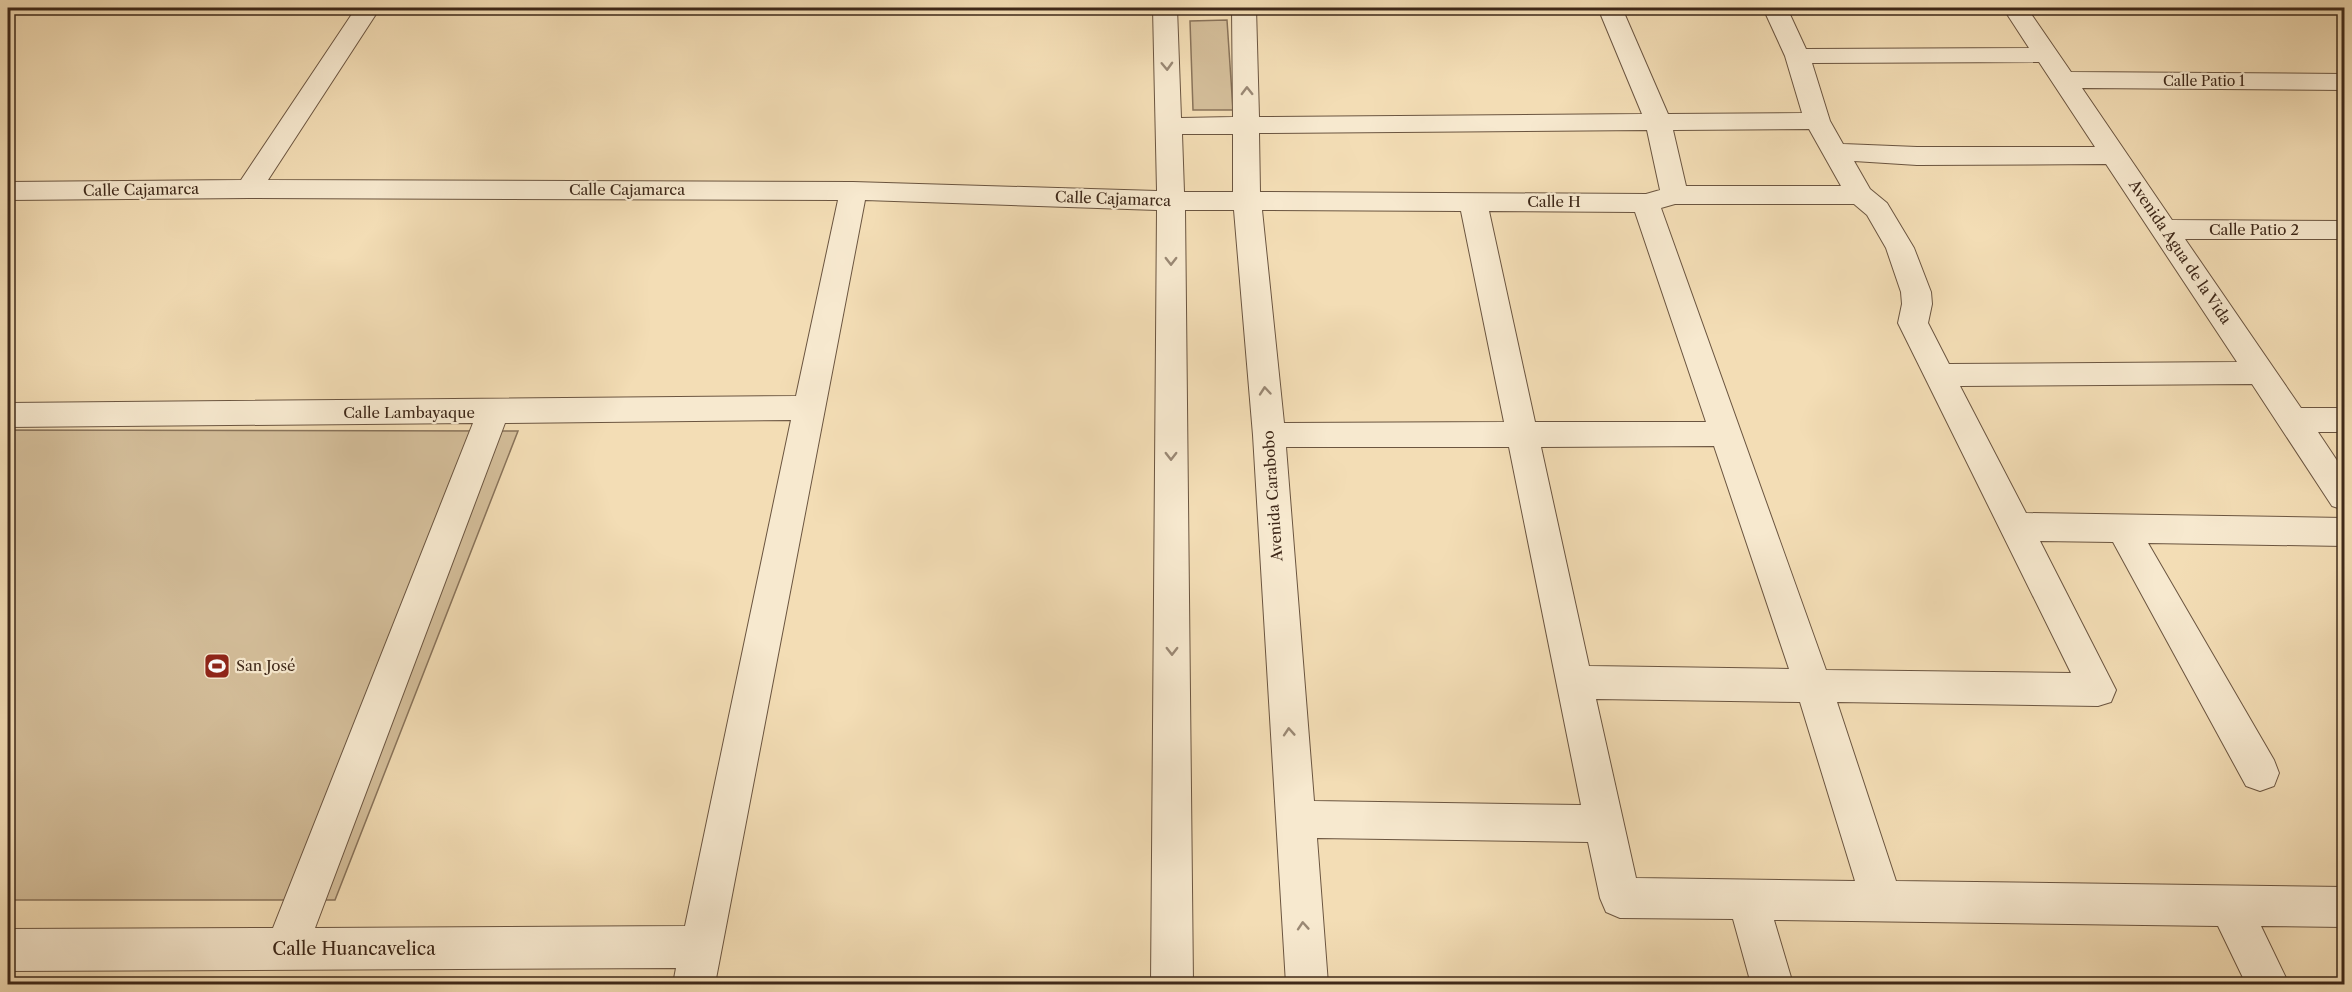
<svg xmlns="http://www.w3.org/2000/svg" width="2352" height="992" font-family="'Libre Caslon Text',serif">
<rect width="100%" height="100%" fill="#f3ddb5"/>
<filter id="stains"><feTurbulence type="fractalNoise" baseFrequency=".00333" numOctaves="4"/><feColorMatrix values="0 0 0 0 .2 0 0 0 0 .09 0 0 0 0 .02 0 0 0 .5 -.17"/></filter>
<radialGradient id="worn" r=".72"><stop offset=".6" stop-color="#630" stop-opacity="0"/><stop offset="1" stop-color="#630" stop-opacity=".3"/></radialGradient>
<g fill="#d4be9a" stroke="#89735a" stroke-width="1.5">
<polygon points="1227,20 1233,110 1193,110 1190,21"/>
<polygon points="8,430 518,431 335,900 8,900"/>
</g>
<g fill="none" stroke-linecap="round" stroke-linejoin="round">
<defs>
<path id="minor" d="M356 8H380L268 180 853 182 1157 191 1153 8H1177L1181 118 1233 117 1232 8H1256L1259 117 1642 114 1598 8H1622L1668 114 1802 113 1785 56 1763 8H1787L1806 49 2029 48 2003 8H2027L2071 72 2344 74V90L2082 88 2172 220 2344 221V239H2185L2301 408H2344V432H2318L2344 471V510L2332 506 2252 384 1960 386 2026 513 2344 518V546L2148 543 2274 760 2279 773 2274 786 2260 791 2246 786 2113 542 2040 541 2116 690 2111 702 2098 706 1837 702 1896 881 2344 887V927L2261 926 2289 984H2246L2218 926 1774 920 1793 984H1751L1733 919 1620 918 1606 912 1600 898 1588 842 1317 838 1328 984H1286L1253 435 1234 210H1185L1193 984H1151L1157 210 865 200 715 984H673L676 968 8 971V929L273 928 473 423 8 427V403L796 396 838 200 249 198 8 200V182L241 180ZM2039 62 2095 147H1917L1843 144 1830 121 1812 63ZM1809 129 1841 186H1686L1673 130ZM1647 130 1660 190 1646 194 1260 192 1259 133ZM1182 134H1233V192H1184ZM1854 161 1917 165 2106 164 2237 362 1949 364 1928 323 1932 304 1931 292 1914 248 1887 203 1870 189ZM1675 204H1854L1867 215 1886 248 1901 292 1902 304 1898 323 2071 673 1826 670 1661 208ZM1262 210 1461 211 1504 422 1284 423ZM1489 211 1635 212 1706 422H1535ZM791 420 685 926 315 928 505 423ZM1714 446 1789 669 1589 666 1541 447ZM1286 447H1509L1581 805 1314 801ZM1596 699 1800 702 1855 881 1636 878Z"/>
</defs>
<use href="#minor" stroke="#6b5540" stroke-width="2"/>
<use href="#minor" fill="#f7e9cf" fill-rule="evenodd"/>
</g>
<defs><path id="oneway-chevron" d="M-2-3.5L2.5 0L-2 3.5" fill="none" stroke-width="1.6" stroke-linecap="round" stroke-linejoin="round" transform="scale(1.5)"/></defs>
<g stroke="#9a8874">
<use href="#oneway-chevron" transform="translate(1167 66) rotate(88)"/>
<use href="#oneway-chevron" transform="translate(1247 91) rotate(-91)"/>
<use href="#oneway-chevron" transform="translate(1171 261) rotate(90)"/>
<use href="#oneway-chevron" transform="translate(1265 391) rotate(-95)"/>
<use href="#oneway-chevron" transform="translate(1171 456) rotate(90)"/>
<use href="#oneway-chevron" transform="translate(1172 651) rotate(90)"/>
<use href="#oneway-chevron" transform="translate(1289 732) rotate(-94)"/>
<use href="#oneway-chevron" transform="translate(1303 926) rotate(-94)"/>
</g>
<defs>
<symbol id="stadium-square" viewBox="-11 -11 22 22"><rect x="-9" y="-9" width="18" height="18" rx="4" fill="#8f2418" stroke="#f7e9cf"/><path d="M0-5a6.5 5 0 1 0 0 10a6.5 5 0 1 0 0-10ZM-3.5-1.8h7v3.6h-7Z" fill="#fff"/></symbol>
</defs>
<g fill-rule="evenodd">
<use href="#stadium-square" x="202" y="651" width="30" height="30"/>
</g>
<g text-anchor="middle" stroke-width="4.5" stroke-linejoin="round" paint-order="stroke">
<g font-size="14" fill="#3e2819" stroke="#f7e9cf">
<text x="2204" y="86">Calle Patio 1</text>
</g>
<g font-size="15" fill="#3e2819" stroke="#f7e9cf">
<text transform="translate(141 190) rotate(-1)" y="5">Calle Cajamarca</text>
<text x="627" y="195">Calle Cajamarca</text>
<text transform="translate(1113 199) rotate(2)" y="5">Calle Cajamarca</text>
<text x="1554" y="207">Calle H</text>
<text x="2254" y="235">Calle Patio 2</text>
<text transform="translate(2180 252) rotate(56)" y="5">Avenida Agua de la Vida</text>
<text x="409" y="418">Calle Lambayaque</text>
<text transform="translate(1273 496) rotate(-94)" y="5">Avenida Carabobo</text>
</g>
<g font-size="15" fill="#3e2819" stroke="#f7e9cf" text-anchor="start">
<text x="236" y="671">San José</text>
</g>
<g font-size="18" fill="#3e2819" stroke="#f7e9cf">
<text x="354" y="955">Calle Huancavelica</text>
</g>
</g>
<rect width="2352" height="992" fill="none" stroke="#f3ddb5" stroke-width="30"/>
<rect x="9" y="9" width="2334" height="974" fill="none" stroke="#3e2819" stroke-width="3"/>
<rect x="15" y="15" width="2322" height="962" fill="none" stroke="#3e2819" stroke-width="1.5"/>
<rect width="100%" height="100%" filter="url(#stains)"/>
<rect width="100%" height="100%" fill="url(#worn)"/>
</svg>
